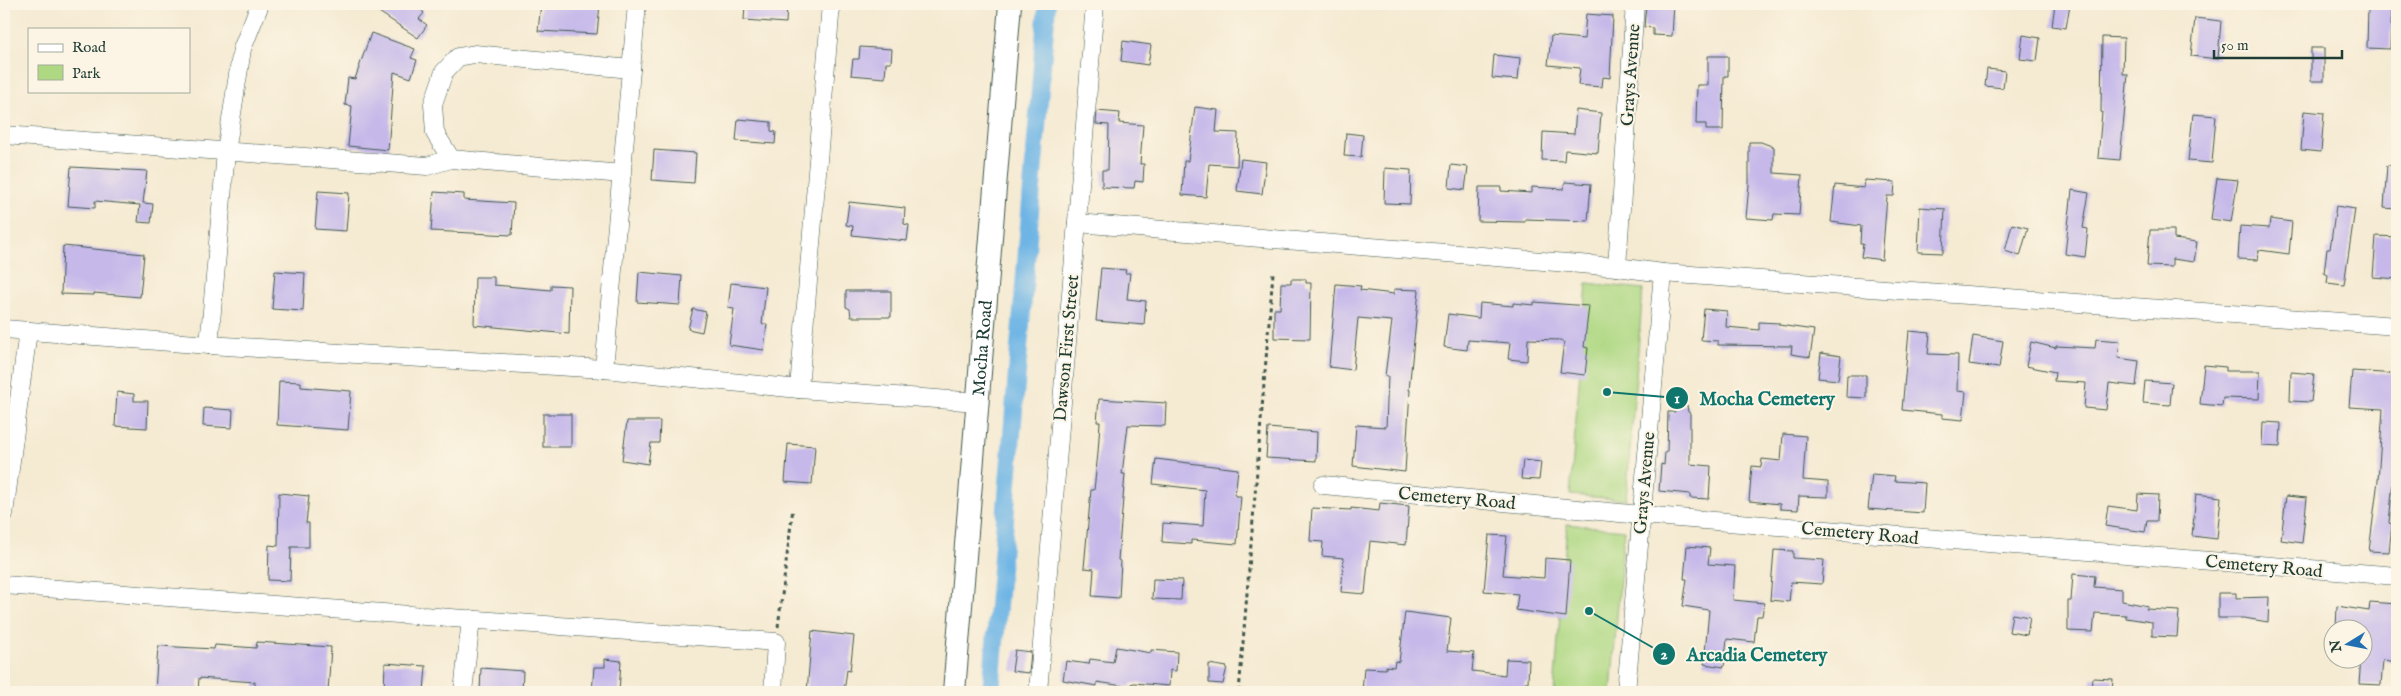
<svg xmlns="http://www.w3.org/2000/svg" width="2401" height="696" font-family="'IM FELL English',serif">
<rect width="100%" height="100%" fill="#fcf5e5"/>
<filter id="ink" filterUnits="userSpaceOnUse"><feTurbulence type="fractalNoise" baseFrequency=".02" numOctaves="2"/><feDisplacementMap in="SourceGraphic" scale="10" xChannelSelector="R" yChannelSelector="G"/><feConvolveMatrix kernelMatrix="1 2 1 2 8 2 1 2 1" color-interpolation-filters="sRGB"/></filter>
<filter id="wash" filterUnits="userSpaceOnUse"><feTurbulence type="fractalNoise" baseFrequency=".0096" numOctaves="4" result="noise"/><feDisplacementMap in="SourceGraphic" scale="20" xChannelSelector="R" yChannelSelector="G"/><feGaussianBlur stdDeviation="1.12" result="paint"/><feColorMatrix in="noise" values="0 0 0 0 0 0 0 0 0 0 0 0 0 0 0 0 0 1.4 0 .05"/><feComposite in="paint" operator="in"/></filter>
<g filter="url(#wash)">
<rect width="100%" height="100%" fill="#f5ead2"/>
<g fill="#afd883" stroke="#678a5c">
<polygon points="1587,283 1643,289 1626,500 1570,495"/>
<polygon points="1567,524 1624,530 1611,692 1554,692"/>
</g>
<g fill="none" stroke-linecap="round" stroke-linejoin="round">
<polyline stroke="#6eb5e5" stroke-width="18" points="991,692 1047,4"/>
</g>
<g id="blocks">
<g fill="#c6b9ea">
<polygon points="367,4 417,4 424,13 419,19 427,25 418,38"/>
<polygon points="541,4 600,4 597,34 538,31"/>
<polygon points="745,4 787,4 786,23 744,20"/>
<polygon points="1646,4 1674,4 1672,36 1653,35 1653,28 1644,27"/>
<polygon points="2055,4 2070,4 2066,28 2052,26"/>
<polygon points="2368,6 2392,7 2390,49 2367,48"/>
<polygon points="1586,14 1613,16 1610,78 1603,77 1602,87 1578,85 1580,68 1548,65 1551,36 1584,39"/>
<polygon points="2195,18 2221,21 2218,59 2191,56"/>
<polygon points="371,33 415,49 411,58 417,60 411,78 394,72 388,150 348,146 352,106 345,105 348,78 355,79"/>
<polygon points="2023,35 2040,38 2037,61 2020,59"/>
<polygon points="2102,37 2124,38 2123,74 2128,74 2120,160 2098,158 2102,112 2101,112"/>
<polygon points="1123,41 1151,45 1148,65 1121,61"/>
<polygon points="860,47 892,49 891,63 886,63 885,78 851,75 853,59 859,59"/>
<rect x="2311" y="48" width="13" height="33"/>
<polygon points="1494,55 1520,58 1518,80 1492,78"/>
<polygon points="1708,56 1728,56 1728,76 1724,76 1723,130 1706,130 1706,124 1696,124 1697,85 1708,85"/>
<polygon points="1987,69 2005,71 2003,88 1985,86"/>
<polygon points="1195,107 1218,110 1216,132 1238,133 1237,166 1209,164 1206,197 1182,195 1184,161 1188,161"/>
<polygon points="1576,110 1601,113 1598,153 1565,150 1564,161 1542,160 1543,132 1574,134"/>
<polygon points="1097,111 1120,113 1119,123 1143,125 1140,164 1144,164 1143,182 1135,181 1134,188 1102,187 1102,170 1108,170 1109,125 1096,124"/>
<polygon points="2304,111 2324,113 2321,152 2301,150"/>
<polygon points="2193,114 2216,116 2212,163 2188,161"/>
<polygon points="738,119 771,122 771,131 776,132 775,144 736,141"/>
<polygon points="1346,133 1363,135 1361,157 1344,156"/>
<polygon points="1749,142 1761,142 1774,147 1774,173 1802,175 1799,215 1774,214 1773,220 1746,218 1749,185"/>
<polygon points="654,150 696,153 694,183 652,180"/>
<polygon points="1241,159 1266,162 1262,194 1237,191"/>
<polygon points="1451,165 1468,167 1465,190 1449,188"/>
<polygon points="2387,165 2397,166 2397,209 2384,208"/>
<polygon points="71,167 147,171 143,203 153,204 151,223 138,222 140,205 95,201 95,208 68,206"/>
<polygon points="1385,168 1411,170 1410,204 1384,203"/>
<polygon points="2217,178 2238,180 2231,222 2211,219"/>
<polygon points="1865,180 1895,182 1894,196 1887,196 1882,260 1861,257 1863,244 1860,244 1861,226 1831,222 1835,185 1864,188"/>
<polygon points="1565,182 1591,184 1588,221 1525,219 1525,222 1478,221 1479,187 1501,187 1501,191 1532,193 1532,187 1564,189"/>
<polygon points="2072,190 2089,193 2083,228 2088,229 2085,257 2065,254"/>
<polygon points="318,191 349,193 346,231 315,229"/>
<polygon points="434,192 464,194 464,200 514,203 512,235 431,231"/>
<polygon points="849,202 905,208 904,224 909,225 907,241 852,235 853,226 846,225"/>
<polygon points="2336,206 2355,209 2344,285 2327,283 2328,275 2324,273 2327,249 2330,249"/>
<polygon points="1920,207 1945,209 1943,253 1918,252"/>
<polygon points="2270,219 2292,222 2289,254 2259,250 2258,260 2238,259 2240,226 2269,228"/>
<polygon points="2012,224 2028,228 2020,256 2005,251"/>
<polygon points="2150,230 2174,230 2174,239 2197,242 2194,262 2172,259 2172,267 2147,266"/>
<polygon points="2376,236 2397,237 2397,279 2373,277"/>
<polygon points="63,246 144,254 140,297 94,293 94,295 61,294"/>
<polygon points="1101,268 1126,270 1125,273 1130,273 1127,299 1146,301 1144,325 1096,321"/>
<polygon points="275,271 305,273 303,311 272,309"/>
<polygon points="639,272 682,276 680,305 637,302"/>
<polygon points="475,277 494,277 494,285 551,290 551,285 570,286 569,334 474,325"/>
<polygon points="1291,279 1306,279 1306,283 1311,283 1310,339 1274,338 1274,309 1280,309 1281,283 1291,283"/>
<polygon points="731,283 766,287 762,324 767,324 764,350 729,345 734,309 728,308"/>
<polygon points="1336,284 1361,286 1360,290 1394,294 1394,289 1419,290 1409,390 1410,390 1405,472 1353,466 1356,425 1386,427 1388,376 1385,376 1392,321 1358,318 1353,370 1329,367"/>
<polygon points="846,291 891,291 891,317 851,317 850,309 846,307"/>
<polygon points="1534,302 1589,306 1584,347 1588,348 1585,375 1560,372 1564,342 1560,340 1528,339 1527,361 1508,359 1510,343 1468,340 1467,350 1444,347 1448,314 1479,318 1480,303 1513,306 1513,303 1534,305"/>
<polygon points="693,309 706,312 702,332 688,329"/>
<polygon points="1704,309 1727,311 1726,327 1759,330 1759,322 1779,323 1779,325 1814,330 1810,357 1791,354 1792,346 1718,345 1718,341 1701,340"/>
<polygon points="1909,331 1930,333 1928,354 1958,355 1957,391 1966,392 1963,420 1942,418 1942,414 1902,410"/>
<polygon points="1973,336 2003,341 1999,368 1969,364"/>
<polygon points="2096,339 2120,341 2118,358 2139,361 2136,386 2109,383 2106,410 2084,408 2086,383 2054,381 2055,372 2026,366 2031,342 2056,348 2056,346 2095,348"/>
<polygon points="1821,353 1841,356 1838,380 1818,378"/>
<polygon points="2204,365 2226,367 2226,371 2260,371 2259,399 2223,398 2222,406 2200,404"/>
<polygon points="2352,371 2397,374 2397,461 2395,461 2389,523 2392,524 2389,552 2369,551 2378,480 2383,409 2349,407"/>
<polygon points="2291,372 2314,374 2311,402 2290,401"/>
<polygon points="1847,375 1866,375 1866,398 1846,397"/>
<polygon points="279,381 301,382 301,387 351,391 348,430 277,425"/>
<polygon points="2145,381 2172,383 2170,405 2143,403"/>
<polygon points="117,392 134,394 134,401 148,401 147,428 115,426"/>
<polygon points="1099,399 1166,403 1165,426 1128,425 1122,474 1125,474 1118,560 1121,561 1119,598 1092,596 1094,569 1084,568 1091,490 1094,490 1098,453 1100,422 1097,422"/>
<polygon points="1674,405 1687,405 1688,412 1690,413 1690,464 1711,466 1709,499 1690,498 1690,494 1659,491 1661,464 1664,465 1665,452 1667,453 1668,412 1675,412"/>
<polygon points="204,408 233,410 232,428 203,426"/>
<rect x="543" y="414" width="28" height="33"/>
<polygon points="627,421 660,421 659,443 651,443 648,464 622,460"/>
<polygon points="2263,422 2281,423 2280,447 2262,446"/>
<polygon points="1268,428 1317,432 1316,461 1266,458"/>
<polygon points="1783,434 1806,436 1803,480 1828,482 1828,497 1799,496 1798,510 1780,509 1780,504 1749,501 1752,466 1761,467 1762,459 1781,461"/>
<polygon points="788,444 815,446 812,484 785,482"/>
<polygon points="1156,459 1238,469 1235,496 1241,496 1237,544 1191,540 1191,544 1162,542 1163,523 1203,526 1205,490 1153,484"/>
<polygon points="1523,460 1541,462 1539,480 1521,479"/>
<polygon points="1872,474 1895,476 1894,481 1925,483 1923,513 1868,509"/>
<polygon points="279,493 309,496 306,523 309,523 309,547 291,547 290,581 268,580 269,545 278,546"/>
<polygon points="2138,494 2158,495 2157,521 2147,521 2145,532 2105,526 2108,506 2137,510"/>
<polygon points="2196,494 2221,497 2217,539 2192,536"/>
<polygon points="2286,496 2307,498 2302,543 2281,540"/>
<polygon points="1380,503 1409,506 1406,545 1370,541 1365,594 1341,592 1344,558 1322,556 1323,542 1310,541 1312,508 1351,510 1351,508 1379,511"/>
<polygon points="1489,535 1507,536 1503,575 1544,578 1545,558 1570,560 1566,617 1516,610 1518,594 1484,591"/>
<polygon points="1687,546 1710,548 1708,564 1735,566 1733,600 1764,603 1762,616 1757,616 1754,642 1727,639 1724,667 1704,664 1709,610 1683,606 1687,579 1684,579"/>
<polygon points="1774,550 1793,551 1793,558 1824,560 1822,584 1791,582 1789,602 1770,600"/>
<polygon points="2073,574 2095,576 2094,587 2122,589 2122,601 2148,606 2146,609 2179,611 2177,637 2152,636 2152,622 2126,618 2126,615 2095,613 2093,632 2068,631 2068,601 2071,601"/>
<polygon points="1153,579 1182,580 1181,600 1152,599"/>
<polygon points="2218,593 2236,593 2236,598 2269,597 2268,622 2244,618 2218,618"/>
<polygon points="2370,602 2397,604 2397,662 2383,660 2381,685 2359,684 2361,658 2364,658 2364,628 2336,628 2337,606 2369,611"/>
<polygon points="1405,612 1451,618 1447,651 1474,653 1472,671 1505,675 1506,659 1529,660 1528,682 1525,682 1524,692 1362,692 1364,668 1386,669 1386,666 1394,667 1395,661 1399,662"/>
<polygon points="2012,614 2030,617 2027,635 2009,632"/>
<polygon points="812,631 854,636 850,671 847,670 844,692 807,692"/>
<polygon points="257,642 331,647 328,692 255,692 255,682 199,678 198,692 155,692 158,646 214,649 215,645 256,648"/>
<polygon points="1116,647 1151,653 1151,650 1177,652 1176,671 1170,670 1169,686 1134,683 1131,684 1130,687 1097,682 1097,686 1063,680 1066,661 1089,664 1090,659 1113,662"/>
<polygon points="1015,650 1031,652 1029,673 1012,671"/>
<polygon points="605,659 621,661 619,692 592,692 594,667 605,667"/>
<polygon points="385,663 426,666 424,692 384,692"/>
<polygon points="1209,664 1227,667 1223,684 1209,683"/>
<polygon points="481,668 523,671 522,692 480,692"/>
<polygon points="2092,678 2113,679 2112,692 2091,692"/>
</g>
</g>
</g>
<g filter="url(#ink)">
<use href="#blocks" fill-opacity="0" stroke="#3f574c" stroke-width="1"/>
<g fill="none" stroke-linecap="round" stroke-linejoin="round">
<defs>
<g id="minor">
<polyline points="4,135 427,166 451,159"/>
<polyline points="622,174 451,159 435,133 433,104 444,72 458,57 475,54 631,69"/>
<polyline points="1077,223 1617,267 1663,273 2397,326"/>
<polyline points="1617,267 1635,4"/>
<polyline points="4,329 209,345 604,369 799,389 978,402"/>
<polyline points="209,345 226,152 242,49 260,4"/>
<polyline points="604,369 637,4"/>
<polyline points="799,389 831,4"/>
<polyline points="1323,485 1641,515 2397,576"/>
<polyline points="4,514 28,331"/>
<polyline points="4,585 776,642 773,692"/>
<polyline points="463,692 471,619"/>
<polyline points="1038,692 1095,4"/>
<polyline points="1626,692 1663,273"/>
</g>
<g id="tertiary">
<path id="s1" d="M954 692 1010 4"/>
</g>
</defs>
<use href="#minor" stroke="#3f574c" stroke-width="19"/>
<use href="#tertiary" stroke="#3f574c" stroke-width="24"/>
<g stroke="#3f574c" stroke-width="3" stroke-dasharray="4 4" stroke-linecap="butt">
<polyline points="778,627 793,508"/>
<polyline points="1239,692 1273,273"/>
</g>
<use href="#minor" stroke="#fff" stroke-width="18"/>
<use href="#tertiary" stroke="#fff" stroke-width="22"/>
</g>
</g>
<g text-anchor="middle" stroke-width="4" stroke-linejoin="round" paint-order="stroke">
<g font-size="18" fill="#1f3d34" stroke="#fcf5e5">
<text transform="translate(1630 75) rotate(-86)" y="6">Grays Avenue</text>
<text dy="6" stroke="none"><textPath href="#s1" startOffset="345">Mocha Road</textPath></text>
<text transform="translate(1066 348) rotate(-85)" y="6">Dawson First Street</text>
<text transform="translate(1644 483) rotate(-85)" y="6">Grays Avenue</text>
<text transform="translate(1457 498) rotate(5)" y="6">Cemetery Road</text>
<text transform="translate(1860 533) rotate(5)" y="6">Cemetery Road</text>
<text transform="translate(2264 566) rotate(5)" y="6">Cemetery Road</text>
</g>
</g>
<path fill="none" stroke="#0f766e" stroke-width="2" d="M1607 392L1677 398M1589 611L1664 654"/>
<g fill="#0f766e" stroke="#fcf5e5" stroke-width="2">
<circle cx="1607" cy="392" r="5"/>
<circle cx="1589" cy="611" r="5"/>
<circle cx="1677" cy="398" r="12"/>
<circle cx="1664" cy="654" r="12"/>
</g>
<g font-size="15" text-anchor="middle" font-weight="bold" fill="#fff">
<text x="1677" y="403">1</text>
<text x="1664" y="659">2</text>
</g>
<g font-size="19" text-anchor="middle" font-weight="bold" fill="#0f766e" stroke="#fcf5e5" stroke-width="4" stroke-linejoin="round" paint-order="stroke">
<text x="1767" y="405">Mocha Cemetery</text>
<text x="1757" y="661">Arcadia Cemetery</text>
</g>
<rect width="2401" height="696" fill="none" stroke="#fcf5e5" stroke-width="20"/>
<rect x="28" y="28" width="162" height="65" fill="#fcf5e5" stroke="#a4ab9e"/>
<rect x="38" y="44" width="25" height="8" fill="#ffffff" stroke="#a4ab9e"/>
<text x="72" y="52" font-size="15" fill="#1f3d34">Road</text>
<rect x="38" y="65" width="25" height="15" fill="#afd883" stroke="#a4ab9e"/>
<text x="72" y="78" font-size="15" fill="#1f3d34">Park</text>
<g transform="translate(2348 644) rotate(260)"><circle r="24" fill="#fcf5e5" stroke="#a4ab9e"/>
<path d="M0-4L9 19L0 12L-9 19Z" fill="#1f6fb2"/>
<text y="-8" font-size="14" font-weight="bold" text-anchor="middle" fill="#1f3d34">N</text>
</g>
<path d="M2214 50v8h128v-8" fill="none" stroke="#1f3d34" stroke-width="2.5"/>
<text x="2221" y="50" font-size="15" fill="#1f3d34" stroke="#fcf5e5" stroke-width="4" paint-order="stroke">50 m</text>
</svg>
